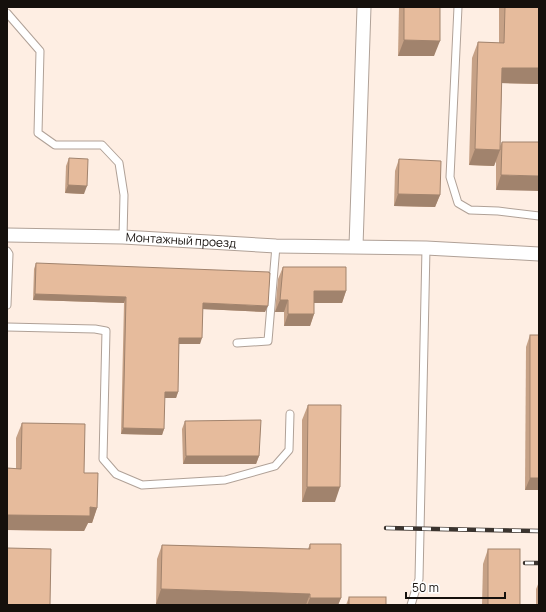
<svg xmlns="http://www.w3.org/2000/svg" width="546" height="612" font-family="Manrope,sans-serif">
<rect width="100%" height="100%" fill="#feeee3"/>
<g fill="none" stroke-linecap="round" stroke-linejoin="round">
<defs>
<g id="lane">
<polyline points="458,7 450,177 458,203 470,210 498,211 539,216"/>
<polyline points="7,13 40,51 38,133 55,145 102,145 119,163 124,195 123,237"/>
<polyline points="7,251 9,254 7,305"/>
<polyline points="7,327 95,329 106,331 103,459 116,474 142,485 225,480 275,466 289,450 290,414"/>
<polyline points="237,343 268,341 276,246"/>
<polyline points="411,605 419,579 426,248"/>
</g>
<g id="street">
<path id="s1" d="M7 235 123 237 276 246 426 248 539 254"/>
<polyline points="356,246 364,7"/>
</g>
</defs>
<use href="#lane" stroke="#b0a197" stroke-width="9"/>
<use href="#street" stroke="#b0a197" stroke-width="15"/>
<use href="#lane" stroke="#fff" stroke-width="7"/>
<use href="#street" stroke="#fff" stroke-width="13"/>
<defs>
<g id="rail">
<polyline points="386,528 539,531"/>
<polyline points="525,563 539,563"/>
</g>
</defs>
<use href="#rail" stroke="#3b342f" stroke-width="4.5"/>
<use href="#rail" stroke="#fff" stroke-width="3" stroke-dasharray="9" stroke-linecap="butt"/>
</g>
<g fill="#c6a186">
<polygon points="399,7 440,7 434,56 398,56"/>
<polygon points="499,7 539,7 539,84 502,83 500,146 502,142 539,142 496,190 496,161 494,166 469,165 472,58 478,42 499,43"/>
<polygon points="69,158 84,194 65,193 66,166"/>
<polygon points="399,159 440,195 435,207 394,206 395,171"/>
<polygon points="36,263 265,312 203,309 200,344 179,344 178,392 176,398 164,398 164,429 162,435 121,434 124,303 33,300 34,269"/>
<polygon points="283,267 346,291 342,303 314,303 314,314 310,326 284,326 284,312 275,312 278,279"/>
<polygon points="530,335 539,335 539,490 525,490 526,347"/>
<polygon points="308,405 335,502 302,502 302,420"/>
<polygon points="185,421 259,456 256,464 183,464 182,429"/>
<polygon points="22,423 84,473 97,508 92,523 88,523 84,531 7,530 7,468 16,469 16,438"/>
<polygon points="310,544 341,598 338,605 200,605 156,604 157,559 162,545 308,549"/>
<polygon points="488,549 520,605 482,605 483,564"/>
<polygon points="539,582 539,605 536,605 536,589"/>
<polygon points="349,597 386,605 346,605"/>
</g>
<g fill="#a1836d">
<polygon points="404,40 440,41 434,56 398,56"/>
<polygon points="502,68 539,68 539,84 497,83"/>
<polygon points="475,149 500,150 494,166 469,165"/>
<polygon points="501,175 539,176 539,191 496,190"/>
<polygon points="68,185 87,186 84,194 65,193"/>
<polygon points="398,194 440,195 435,207 394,206"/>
<polygon points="314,291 346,291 342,303 310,303"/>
<polygon points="35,294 126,297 124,303 33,300"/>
<polygon points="280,300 288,300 284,312 275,312"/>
<polygon points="203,303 268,306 265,312 201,309"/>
<polygon points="288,314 314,314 310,326 284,326"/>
<polygon points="179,338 202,338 200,344 177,344"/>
<polygon points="165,392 178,392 176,398 162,398"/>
<polygon points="123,428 164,429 162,435 121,434"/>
<polygon points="186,456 259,456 256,464 183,464"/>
<polygon points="530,478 539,478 539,490 525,490"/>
<polygon points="307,487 340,487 335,502 302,502"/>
<polygon points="90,507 97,508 92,523 88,523 84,531 7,530 7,515"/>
<polygon points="161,589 310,594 306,605 200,605 156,604"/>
<polygon points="310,598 341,598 338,605 307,605"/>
</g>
<g fill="#e6bb9c" stroke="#a1836d">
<polygon points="404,7 440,7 440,41 404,40"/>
<polygon points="505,7 539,7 539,68 502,68 500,150 475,149 478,42 504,43"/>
<polygon points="502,142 539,142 539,176 501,175"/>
<polygon points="69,158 88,159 87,186 68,185"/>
<polygon points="399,159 441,161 440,195 398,194"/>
<polygon points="36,263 269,272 269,273 270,273 268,306 203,303 202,338 179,338 178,392 165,392 164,429 123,428 126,297 35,294"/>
<polygon points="283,267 346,267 346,291 314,291 314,314 288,314 288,300 280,300"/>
<rect x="530" y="335" width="9" height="143"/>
<polygon points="308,405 341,405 340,487 307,487"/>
<polygon points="261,420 259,456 186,456 185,421"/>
<polygon points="22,423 85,424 84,473 98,473 97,508 90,507 90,516 7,515 7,468 21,469"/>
<polygon points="310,544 341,544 341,598 310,598 310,594 161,589 162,545 310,549"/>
<polygon points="7,548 51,549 50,605 7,605"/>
<rect x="488" y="549" width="32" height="56"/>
<rect x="349" y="597" width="37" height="8"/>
</g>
<g text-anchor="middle" stroke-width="3" stroke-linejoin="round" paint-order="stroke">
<g font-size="12" fill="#15100c" stroke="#fff">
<text dy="4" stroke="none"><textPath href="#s1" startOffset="174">Монтажный проезд</textPath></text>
</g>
</g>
<rect width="546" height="612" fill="none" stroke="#15100c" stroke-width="16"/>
<path d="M406 592v6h99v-6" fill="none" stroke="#15100c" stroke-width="2"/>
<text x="412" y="592" font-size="12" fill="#15100c" stroke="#ffffff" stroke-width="3" paint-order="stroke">50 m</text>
</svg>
